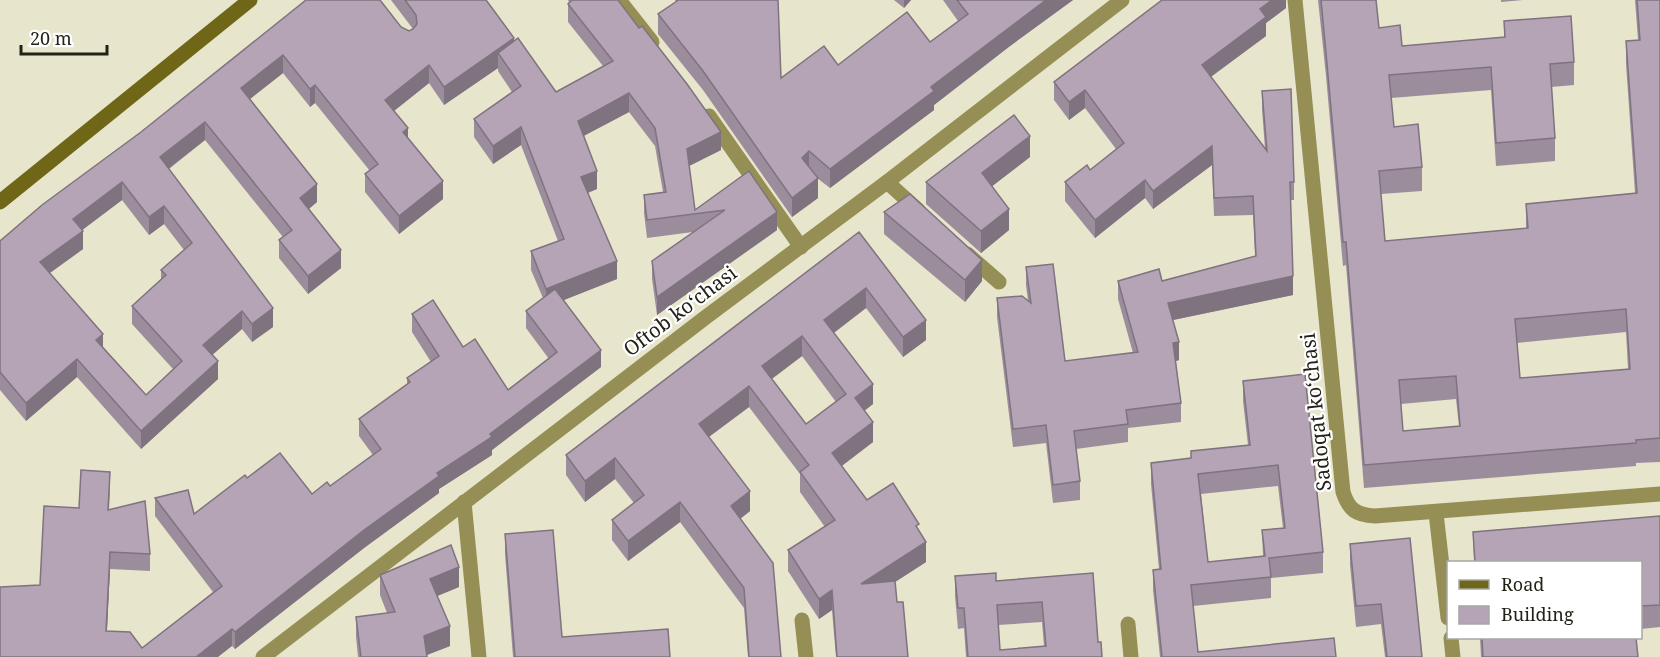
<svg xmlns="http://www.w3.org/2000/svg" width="1660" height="657" font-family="'Noto Serif',serif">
<rect width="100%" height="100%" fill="#e7e5cc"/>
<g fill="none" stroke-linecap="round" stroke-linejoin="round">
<g stroke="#968f55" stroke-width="15">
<polyline points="619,0 652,42"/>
<path d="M1295 0 1343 492C1349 510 1356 515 1375 516L1660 494"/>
<polyline points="709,116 801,247"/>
<polyline points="887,182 918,210"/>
<polyline points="967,254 999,282"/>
<polyline points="464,502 479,657"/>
<polyline points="1436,513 1448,618"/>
<polyline points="802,620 806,657"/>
<polyline points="1128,624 1131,657"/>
<polyline points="1451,638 1453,657"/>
<polyline points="263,657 706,317 887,182 1122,0"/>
</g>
<polyline stroke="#6f6617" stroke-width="15" points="0,202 250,0"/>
</g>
<g fill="#9c8d9d" fill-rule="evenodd">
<path d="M306 0 401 27 409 31 413 29 391 0H486L514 42 556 92 603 66 568 22V4L569 2 568 0H618L721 150 689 166 695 210 749 171 777 230 657 315 652 279V261L693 232 647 238 644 213V195L663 192 655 146 629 112 583 136 597 189 588 193 617 279 564 300 601 367 492 450V455L439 489V493L364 548 235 649 232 646 0 657 40 585 79 508 110 489 109 510 150 554V571L110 569 107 631 142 648 213 592 155 516V498L194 514 247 478 312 494 330 486 373 455 359 436V419L407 384V378L431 362 412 332V314L463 347 508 390 549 359 526 328V311L543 298 531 270V251L558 241 521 145 493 164 474 137V119L512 92 498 71V68L444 105 429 83 394 111 408 138 443 199 399 234 365 192V174L370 171 315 103 310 107 283 73 250 99 317 202 309 209 341 268 308 294 279 258V240L283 237 205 140 169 169 273 327 252 342 242 329 212 355 218 379 141 449 77 377 26 421 0 390V241L141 132ZM122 200 149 235 164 224 184 250 161 270V279L132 306V324L173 369 146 395 103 347 50 273 83 249 82 230Z"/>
<polygon points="676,0 781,78 930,42 958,21 943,0 1073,0 1010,46 934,105 934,110 830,188 817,178 818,198 792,217 703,90 658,34 658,14 676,2"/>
<polygon points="894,0 911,0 904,8"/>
<polygon points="1162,0 1286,0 1286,8 1266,23 1266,36 1211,77 1265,149 1262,109 1262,91 1294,182 1294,200 1290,200 1293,295 1173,320 1179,360 1176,361 1181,403 1181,422 1128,428 1128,442 1076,449 1080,481 1080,500 1053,503 1046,443 1013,447 997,317 997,298 1028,301 1026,285 1026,267 1065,361 1133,353 1118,299 1118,281 1162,281 1255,256 1253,215 1214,216 1212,165 1153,209 1145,198 1095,238 1065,201 1065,182 1090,170 1116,149 1085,108 1069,120 1054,100 1054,82"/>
<path d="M1318 0H1376L1379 28 1402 46 1504 38V21L1574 62V85L1551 87 1555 138V161L1496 166 1491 90 1391 98 1394 127 1422 167V191L1381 194 1385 241 1526 228V204L1635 193 1626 64V41L1638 40 1635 0H1660V462L1636 463V466L1364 488 1346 265 1343 266 1326 76ZM1626 332 1628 369 1520 378 1517 343ZM1456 399 1459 426 1403 431 1401 404Z"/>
<polygon points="1501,0 1523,0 1501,2"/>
<polygon points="1030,157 992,186 1009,230 981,253 926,204 926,182"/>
<polygon points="884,212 982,281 965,302 884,234"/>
<path d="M859 232 926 340 903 357 866 308 834 333 873 404 864 411 873 442 842 466 867 500 919 531 926 562 895 582 897 602 908 657H836L832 610 819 619 788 571V550L825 527 800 492V474L749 407 709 437 750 511 740 519 781 657H748L744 608 680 522 628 561 612 540V520L634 503 615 479 585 502 566 475V455ZM802 356 836 402 806 424 772 379Z"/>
<path d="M1243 381 1323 552V573L1271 578V598L1193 606 1198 652 1336 657H1160L1153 590V570L1159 569 1151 484V463L1191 459V451L1248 445 1243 401ZM1278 486 1283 528 1262 530 1263 556 1208 562 1201 494Z"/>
<polygon points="1660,516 1660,627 1641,629 1641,562 1474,562 1473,532"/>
<polygon points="505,534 562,637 670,657 513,657 505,554"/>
<polygon points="1350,544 1422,657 1385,657 1381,624 1356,627 1350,565"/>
<path d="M1093 573 1098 642 966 657 964 628 958 629 955 596V576L996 581ZM1042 622 1044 646 1000 650 998 625Z"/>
<polygon points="380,575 459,587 437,596 450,646 427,655 427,657 358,657 356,637 356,617 387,613 380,595"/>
<polygon points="1480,638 1636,638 1638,657 1481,657"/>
</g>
<g fill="#7f737f">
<polygon points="904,0 911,0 904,8"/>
<polygon points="1046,0 1073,0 1010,46 934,105 934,110 830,188 830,169 931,87"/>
<polygon points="1272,0 1286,0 1286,8 1266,23 1266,36 1202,83 1202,65 1260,9"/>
<polygon points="514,38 514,56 498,53 498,68 444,105 444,87"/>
<polygon points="283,55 283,73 241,106 241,88"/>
<polygon points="429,65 429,83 385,118 385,100"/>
<polygon points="315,85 315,103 310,107 310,89"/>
<polygon points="1085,90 1085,108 1069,120 1069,102"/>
<polygon points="629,93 629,112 578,139 578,121"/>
<polygon points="205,122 205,140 160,175 160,157"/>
<polygon points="521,127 521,145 493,164 493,146"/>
<polygon points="408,128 408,146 403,132"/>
<polygon points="721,132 721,150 687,167 687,149"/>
<polygon points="1030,136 1030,157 982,194 982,173"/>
<polygon points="1212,146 1212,165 1153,209 1153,191"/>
<polygon points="809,151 809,171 802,158"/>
<polygon points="597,171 597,189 581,195 581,177"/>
<polygon points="818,178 818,198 792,217 792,198"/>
<polygon points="1145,180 1145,198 1095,238 1095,220"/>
<polygon points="443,181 443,199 399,234 399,216"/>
<polygon points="122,182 122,200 73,237 73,219"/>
<polygon points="317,184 317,202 300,216 300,198"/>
<polygon points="164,206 164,224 149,235 149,217"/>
<polygon points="1009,209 1009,230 981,253 981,231"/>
<polygon points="777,212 777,230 657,315 657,297"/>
<polygon points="83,231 83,249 40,280 40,262"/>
<polygon points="341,250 341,268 308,294 308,276"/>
<polygon points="982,260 982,281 965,302 965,280"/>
<polygon points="617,261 617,279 546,307 546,289"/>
<polygon points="1293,276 1293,295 1168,321 1168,303"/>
<polygon points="866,288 866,308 824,340 824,320"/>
<polygon points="273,308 273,327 252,342 252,324"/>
<polygon points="242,311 242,329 203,363 203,345"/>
<polygon points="926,320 926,340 903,357 903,337"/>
<polygon points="103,334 103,353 96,340"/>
<polygon points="802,336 802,356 762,386 762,366"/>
<polygon points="1179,342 1179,360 1173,362 1173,343"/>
<polygon points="601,350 601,367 492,450 492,455 439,489 439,493 364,548 235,649 235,632 437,473"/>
<polygon points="77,359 77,377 26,421 26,403"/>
<polygon points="218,361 218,379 141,449 141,431"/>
<polygon points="873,384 873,404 855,418 855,398"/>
<polygon points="749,386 749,407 699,444 699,424"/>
<polygon points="873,422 873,442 832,473 832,453"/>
<polygon points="615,458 615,479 585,502 585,481"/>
<polygon points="750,491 750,511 731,526 731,506"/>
<polygon points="680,502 680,522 628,561 628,541"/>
<polygon points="926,542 926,562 861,604 861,584"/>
<polygon points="110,552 110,569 106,648 106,631"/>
<polygon points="459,567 459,587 430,599 430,579"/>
<polygon points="832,590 832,610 819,619 819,599"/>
<polygon points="450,626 450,646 424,656 424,636"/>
<polygon points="232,629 232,646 218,657 196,657"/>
</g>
<g fill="#b5a4b6" stroke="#7f737f" stroke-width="1.5" fill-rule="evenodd">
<path d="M306 0H380L401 27 409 31 413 29 417 24 416 15 405 0H486L492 8 514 38 444 87 429 65 385 100 408 128 403 132 443 181 399 216 365 174 378 164 315 85 310 89 283 55 241 88 317 184 300 198 341 250 308 276 279 240 292 230 205 122 160 157 273 308 252 324 242 311 203 345 218 361 141 431 77 359 26 403 0 372V241L42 205 141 132ZM122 182 149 217 164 206 192 243 161 270 166 275 132 306 182 361 146 395 96 340 103 334 40 262 83 231 73 219Z"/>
<polygon points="572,0 618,0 639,28 642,26 687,84 721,132 687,149 695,210 749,171 777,212 657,297 652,261 725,210 647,220 644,195 666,192 655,128 629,93 578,121 597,171 581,177 617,261 546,289 531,251 564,239 521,127 493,146 474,119 521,86 498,53 518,38 556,92 613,61 568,4"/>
<polygon points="676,0 778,0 781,78 824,46 838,65 907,12 930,42 968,14 957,0 1046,0 931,87 934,91 830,169 809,151 802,158 818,178 792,198 703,71 658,14 677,1"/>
<polygon points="1162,0 1272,0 1260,9 1266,17 1202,65 1267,151 1262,91 1291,89 1294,182 1290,182 1293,276 1168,303 1179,342 1173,343 1181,403 1126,410 1128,424 1074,431 1080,481 1053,485 1046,425 1013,429 997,298 1022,296 1031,303 1026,267 1053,264 1065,361 1138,352 1118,281 1159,269 1162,281 1256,256 1253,196 1214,198 1212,146 1153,191 1145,180 1095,220 1065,182 1087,165 1090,170 1124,143 1085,90 1069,102 1054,82"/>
<path d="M1321 0H1376L1379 28 1400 25 1402 46 1505 37 1504 21 1571 16 1574 62 1550 64 1555 138 1496 143 1491 67 1389 75 1394 127 1418 124 1422 167 1379 171 1385 241 1528 228 1526 204 1637 193 1626 41 1640 40 1637 0H1660V438L1636 440V443L1364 465 1346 242H1343L1326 53ZM1626 309 1630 369 1520 378 1515 319ZM1456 376 1460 426 1403 431 1399 380Z"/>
<polygon points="1014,115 1030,136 982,173 1009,209 981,231 926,182"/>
<polygon points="910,194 982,260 965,280 884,212"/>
<path d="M859 232 926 320 903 337 866 288 824 320 873 384 855 398 873 422 832 453 867 500 893 483 919 524 916 526 926 542 861 584 895 581 897 602H903L908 657H837L832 590 819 599 788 550 835 520 800 472 809 465 749 386 699 424 750 491 731 506 773 563 781 657H749L744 588 680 502 628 541 612 520 644 495 615 458 585 481 566 455ZM802 336 846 394 806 424 762 366Z"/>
<polygon points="555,289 601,350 490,434 492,437 437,473 439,476 364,530 235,632 232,629 196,657 0,657 0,587 40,585 44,506 79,508 81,470 110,472 108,510 145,501 150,554 110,552 106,631 130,632 142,648 222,586 155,498 188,490 194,514 245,475 247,478 280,453 312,494 327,482 330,486 381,449 359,419 410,382 407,378 439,356 412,314 433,300 463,347 475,339 508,390 557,352 526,311"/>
<path d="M1305 374 1323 552 1269 558 1271 577 1191 585 1198 652 1334 638 1336 657H1162L1153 570 1161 569 1151 463 1191 458V451L1250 445 1243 381ZM1278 465 1285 528 1262 530 1265 556 1208 562 1198 474Z"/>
<polygon points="1660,516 1660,605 1641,606 1641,562 1475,562 1473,532"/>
<polygon points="553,530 562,637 668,629 670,657 515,657 505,534"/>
<polygon points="1410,538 1422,657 1387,657 1381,604 1356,606 1350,544"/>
<polygon points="451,545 459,567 430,579 450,626 424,636 427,657 361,657 356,617 395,612 380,575"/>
<path d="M996 573V581L1093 573 1098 642H1101L1102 657H968L964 608H958L955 576ZM1042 602 1046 646 1000 650 997 605Z"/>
<polygon points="1482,638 1636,638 1638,657 1483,657"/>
</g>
<g text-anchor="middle" stroke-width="4.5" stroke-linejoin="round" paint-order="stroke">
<g font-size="20" fill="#232219" stroke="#fff">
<text transform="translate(680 311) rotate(-37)" y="7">Oftob koʻchasi</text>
<text transform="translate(1316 412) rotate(-96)" y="7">Sadoqat koʻchasi</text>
</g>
</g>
<rect x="1447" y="561" width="195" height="78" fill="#ffffff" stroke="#a7a7a3" stroke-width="1.5"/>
<rect x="1459" y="580" width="30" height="9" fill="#6f6617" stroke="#a7a7a3" stroke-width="1.5"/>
<text x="1501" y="591" font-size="18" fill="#232219">Road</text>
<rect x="1459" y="606" width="30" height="18" fill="#b5a4b6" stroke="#a7a7a3" stroke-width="1.5"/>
<text x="1501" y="621" font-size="18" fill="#232219">Building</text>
<path d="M21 45v9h86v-9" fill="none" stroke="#232219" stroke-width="3"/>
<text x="30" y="45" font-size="18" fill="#232219" stroke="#ffffff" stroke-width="4.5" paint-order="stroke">20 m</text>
</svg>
